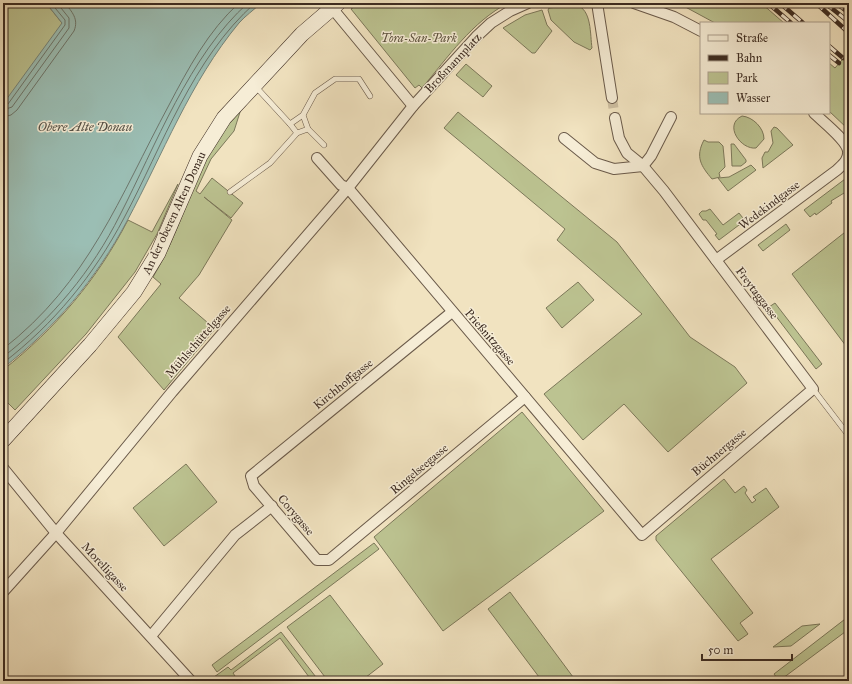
<svg xmlns="http://www.w3.org/2000/svg" width="852" height="684" font-family="'IM FELL Great Primer',serif">
<rect width="100%" height="100%" fill="#f1e3c0"/>
<filter id="stains"><feTurbulence type="fractalNoise" baseFrequency=".005" numOctaves="4"/><feColorMatrix values="0 0 0 0 .2 0 0 0 0 .09 0 0 0 0 .02 0 0 0 .5 -.17"/></filter>
<radialGradient id="worn" r=".72"><stop offset=".6" stop-color="#630" stop-opacity="0"/><stop offset="1" stop-color="#630" stop-opacity=".3"/></radialGradient>
<g fill="#bcc391" stroke="#7c785a">
<polygon points="3,3 46,3 62,23 3,300"/>
<path d="M360 3H508C472 22 448 57 422 88L419 85 415 88 351 9Z"/>
<polygon points="678,3 761,3 784,23 715,23"/>
<path d="M576 5C592 9 590 35 592 48L590 50 574 42 551 20 548 10 549 8Z"/>
<polygon points="542,10 547,25 552,31 535,53 532,53 503,28 525,15"/>
<polygon points="848,53 849,54 849,130 829,111 829,63 835,68"/>
<polygon points="466,64 492,86 483,97 456,75"/>
<path d="M241 109 234 131 211 159 196 191 200 194 212 178 243 203 231 218 204 197 232 220 199 275 179 298 215 329 164 390 118 337 161 284 153 277C186 223 196 156 241 109Z"/>
<polygon points="458,112 617,242 690,337 735,367 747,383 668,452 624,404 583,440 544,394 642,314 557,240 565,229 444,128"/>
<path d="M742 116C753 117 764 128 764 139L756 148C741 150 723 125 742 116Z"/>
<polygon points="774,127 777,128 793,145 763,168 762,158 765,152 768,152 773,143 771,131"/>
<path d="M704 140 708 142H719L723 146 725 167 719 173 720 177 712 179C701 166 695 157 704 140Z"/>
<polygon points="731,144 734,144 746,160 746,162 741,166 732,166"/>
<polygon points="751,165 756,170 728,191 718,178 729,177"/>
<polygon points="849,176 849,190 831,201 832,203 816,215 815,213 810,217 804,210"/>
<path d="M178 184 157 234 135 272 86 334 15 410 3 398V370C56 328 97 280 128 220L152 232Z"/>
<polygon points="710,209 723,225 739,213 746,222 741,226 739,225 719,240 715,235 717,234 706,220 703,220 699,214 702,211 706,211"/>
<polygon points="786,224 790,230 763,251 758,245"/>
<polygon points="849,229 849,344 846,346 792,274"/>
<polygon points="578,282 594,300 562,328 546,308"/>
<polygon points="775,303 822,364 816,369 769,307"/>
<polygon points="522,412 604,511 443,631 374,537"/>
<polygon points="186,464 217,502 164,546 133,508"/>
<polygon points="724,479 735,493 744,486 747,490 745,493 752,503 756,500 753,497 766,488 779,507 711,559 753,613 740,623 748,634 738,641 656,540 656,536"/>
<polygon points="374,543 379,549 217,672 212,665"/>
<polygon points="510,592 576,681 542,681 488,609"/>
<polygon points="330,595 383,664 361,681 328,681 287,627"/>
<polygon points="849,616 849,629 779,681 774,674"/>
<polygon points="820,624 791,646 773,647 802,626"/>
<polygon points="281,632 319,681 312,681 280,638 233,673 235,676 228,681 218,681 214,677 228,667 231,670"/>
</g>
<path fill="#9bbeb4" stroke="#75847a" d="M46 3H261C254 10 245 16 239 23 190 82 163 154 127 221 96 279 55 328 3 368V104L62 23Z"/>
<g fill="none" stroke-linecap="round" stroke-linejoin="round">
<g stroke="#6c756b" stroke-width="1">
<polyline points="3,105 8,104 65,25 65,20 51,3"/>
<polyline points="3,110 12,107 69,28 69,18 57,3"/>
<path d="M3 117 11 115 17 110 74 31C79 19 72 12 65 3"/>
<path d="M3 349C89 282 119 198 169 105 188 69 208 31 239 3"/>
<path d="M3 357C52 319 92 271 120 215 155 147 190 54 248 3"/>
<path d="M3 363C54 324 94 275 124 218 163 145 192 59 255 3"/>
</g>
<polyline stroke="#cdbea0" stroke-width="10" stroke-dasharray="10 5" stroke-linecap="butt" points="612,98 615,118"/>
<defs>
<g id="lane">
<polyline points="256,87 290,124 303,115"/>
<polyline points="290,124 297,133 308,129 303,115 315,93 335,79 359,79 370,96"/>
<polyline points="308,129 324,145"/>
<polyline points="230,192 270,163 297,133"/>
<polyline points="813,389 849,436"/>
</g>
<g id="street">
<polyline points="597,3 612,98"/>
<polyline points="634,3 674,17 701,31"/>
<polyline points="332,8 413,106"/>
<polyline points="564,138 595,163 614,169 643,166 651,156 671,117"/>
<polyline points="317,158 341,185 348,188 642,535 813,389 664,191 643,166 627,153 619,138 615,118"/>
<path d="M716 260 837 170C842 165 849 160 848 151 847 140 822 121 814 113"/>
<polyline points="452,312 251,476 254,486 317,560 329,560 525,397"/>
<polyline points="3,468 56,533 191,681"/>
<polyline points="3,592 56,533 172,392 348,188 413,106 476,37 491,23 510,11 528,3"/>
<polyline points="151,636 235,535 272,506"/>
</g>
<polyline id="secondary" points="3,440 90,345 134,292 158,253 200,156 224,118 302,34 338,3"/>
</defs>
<use href="#lane" stroke="#6a5a4a" stroke-width="6"/>
<use href="#street" stroke="#6a5a4a" stroke-width="12"/>
<use href="#secondary" stroke="#3d2c22" stroke-width="16"/>
<use href="#lane" stroke="#f6edd6" stroke-width="5"/>
<use href="#street" stroke="#f6edd6" stroke-width="10"/>
<use href="#secondary" stroke="#f6edd6" stroke-width="15"/>
<defs>
<g id="rail">
<polyline points="768,3 791,23"/>
<polyline points="780,3 803,23"/>
<polyline points="816,3 849,33"/>
<polyline points="825,3 849,22"/>
<polyline points="836,3 849,13"/>
<polyline points="829,46 843,58"/>
<polyline points="829,55 839,63"/>
</g>
</defs>
<use href="#rail" stroke="#3d2c22" stroke-width="4.5"/>
<use href="#rail" stroke="#f6edd6" stroke-width="3" stroke-dasharray="9" stroke-linecap="butt"/>
</g>
<g text-anchor="middle" stroke-width="3" stroke-linejoin="round" paint-order="stroke">
<g font-size="12" font-style="italic" fill="#5d523e" stroke="#f6edd6">
<text x="419" y="42">Tora-San-Park</text>
</g>
<g font-size="12" fill="#3d2c22" stroke="#f6edd6">
<text transform="translate(453 63) rotate(-47)" y="4">Broßmannplatz</text>
<text transform="translate(769 205) rotate(-37)" y="4">Wedekindgasse</text>
<text transform="translate(174 213) rotate(-65)" y="4">An der oberen Alten Donau</text>
<text transform="translate(757 293) rotate(53)" y="4">Freytaggasse</text>
<text transform="translate(490 337) rotate(49)" y="4">Prießnitzgasse</text>
<text transform="translate(198 341) rotate(-49)" y="4">Mühlschüttelgasse</text>
<text transform="translate(343 384) rotate(-39)" y="4">Kirchhoffgasse</text>
<text transform="translate(719 452) rotate(-40)" y="4">Büchnergasse</text>
<text transform="translate(419 469) rotate(-40)" y="4">Ringelseegasse</text>
<text transform="translate(296 515) rotate(50)" y="4">Corygasse</text>
<text transform="translate(105 567) rotate(47)" y="4">Morelligasse</text>
</g>
<g font-size="13" font-style="italic" fill="#545046" stroke="#f6edd6">
<text x="85" y="131">Obere Alte Donau</text>
</g>
</g>
<rect width="852" height="684" fill="none" stroke="#f1e3c0" stroke-width="16"/>
<rect x="4" y="4" width="844" height="676" fill="none" stroke="#3d2c22" stroke-width="2"/>
<rect x="8" y="8" width="836" height="668" fill="none" stroke="#3d2c22"/>
<rect x="700" y="22" width="130" height="92" fill="#f6edd6" stroke="#aca08e"/>
<rect x="708" y="35" width="20" height="6" fill="#f6edd6" stroke="#aca08e"/>
<text x="736" y="42" font-size="12" fill="#3d2c22">Straße</text>
<rect x="708" y="55" width="20" height="6" fill="#3d2c22" stroke="#aca08e"/>
<text x="736" y="62" font-size="12" fill="#3d2c22">Bahn</text>
<rect x="708" y="72" width="20" height="12" fill="#bcc391" stroke="#aca08e"/>
<text x="736" y="82" font-size="12" fill="#3d2c22">Park</text>
<rect x="708" y="92" width="20" height="12" fill="#9bbeb4" stroke="#aca08e"/>
<text x="736" y="102" font-size="12" fill="#3d2c22">Wasser</text>
<path d="M702 654v6h90v-6" fill="none" stroke="#3d2c22" stroke-width="2"/>
<text x="708" y="654" font-size="12" fill="#3d2c22" stroke="#f6edd6" stroke-width="3" paint-order="stroke">50 m</text>
<rect width="100%" height="100%" filter="url(#stains)"/>
<rect width="100%" height="100%" fill="url(#worn)"/>
</svg>
